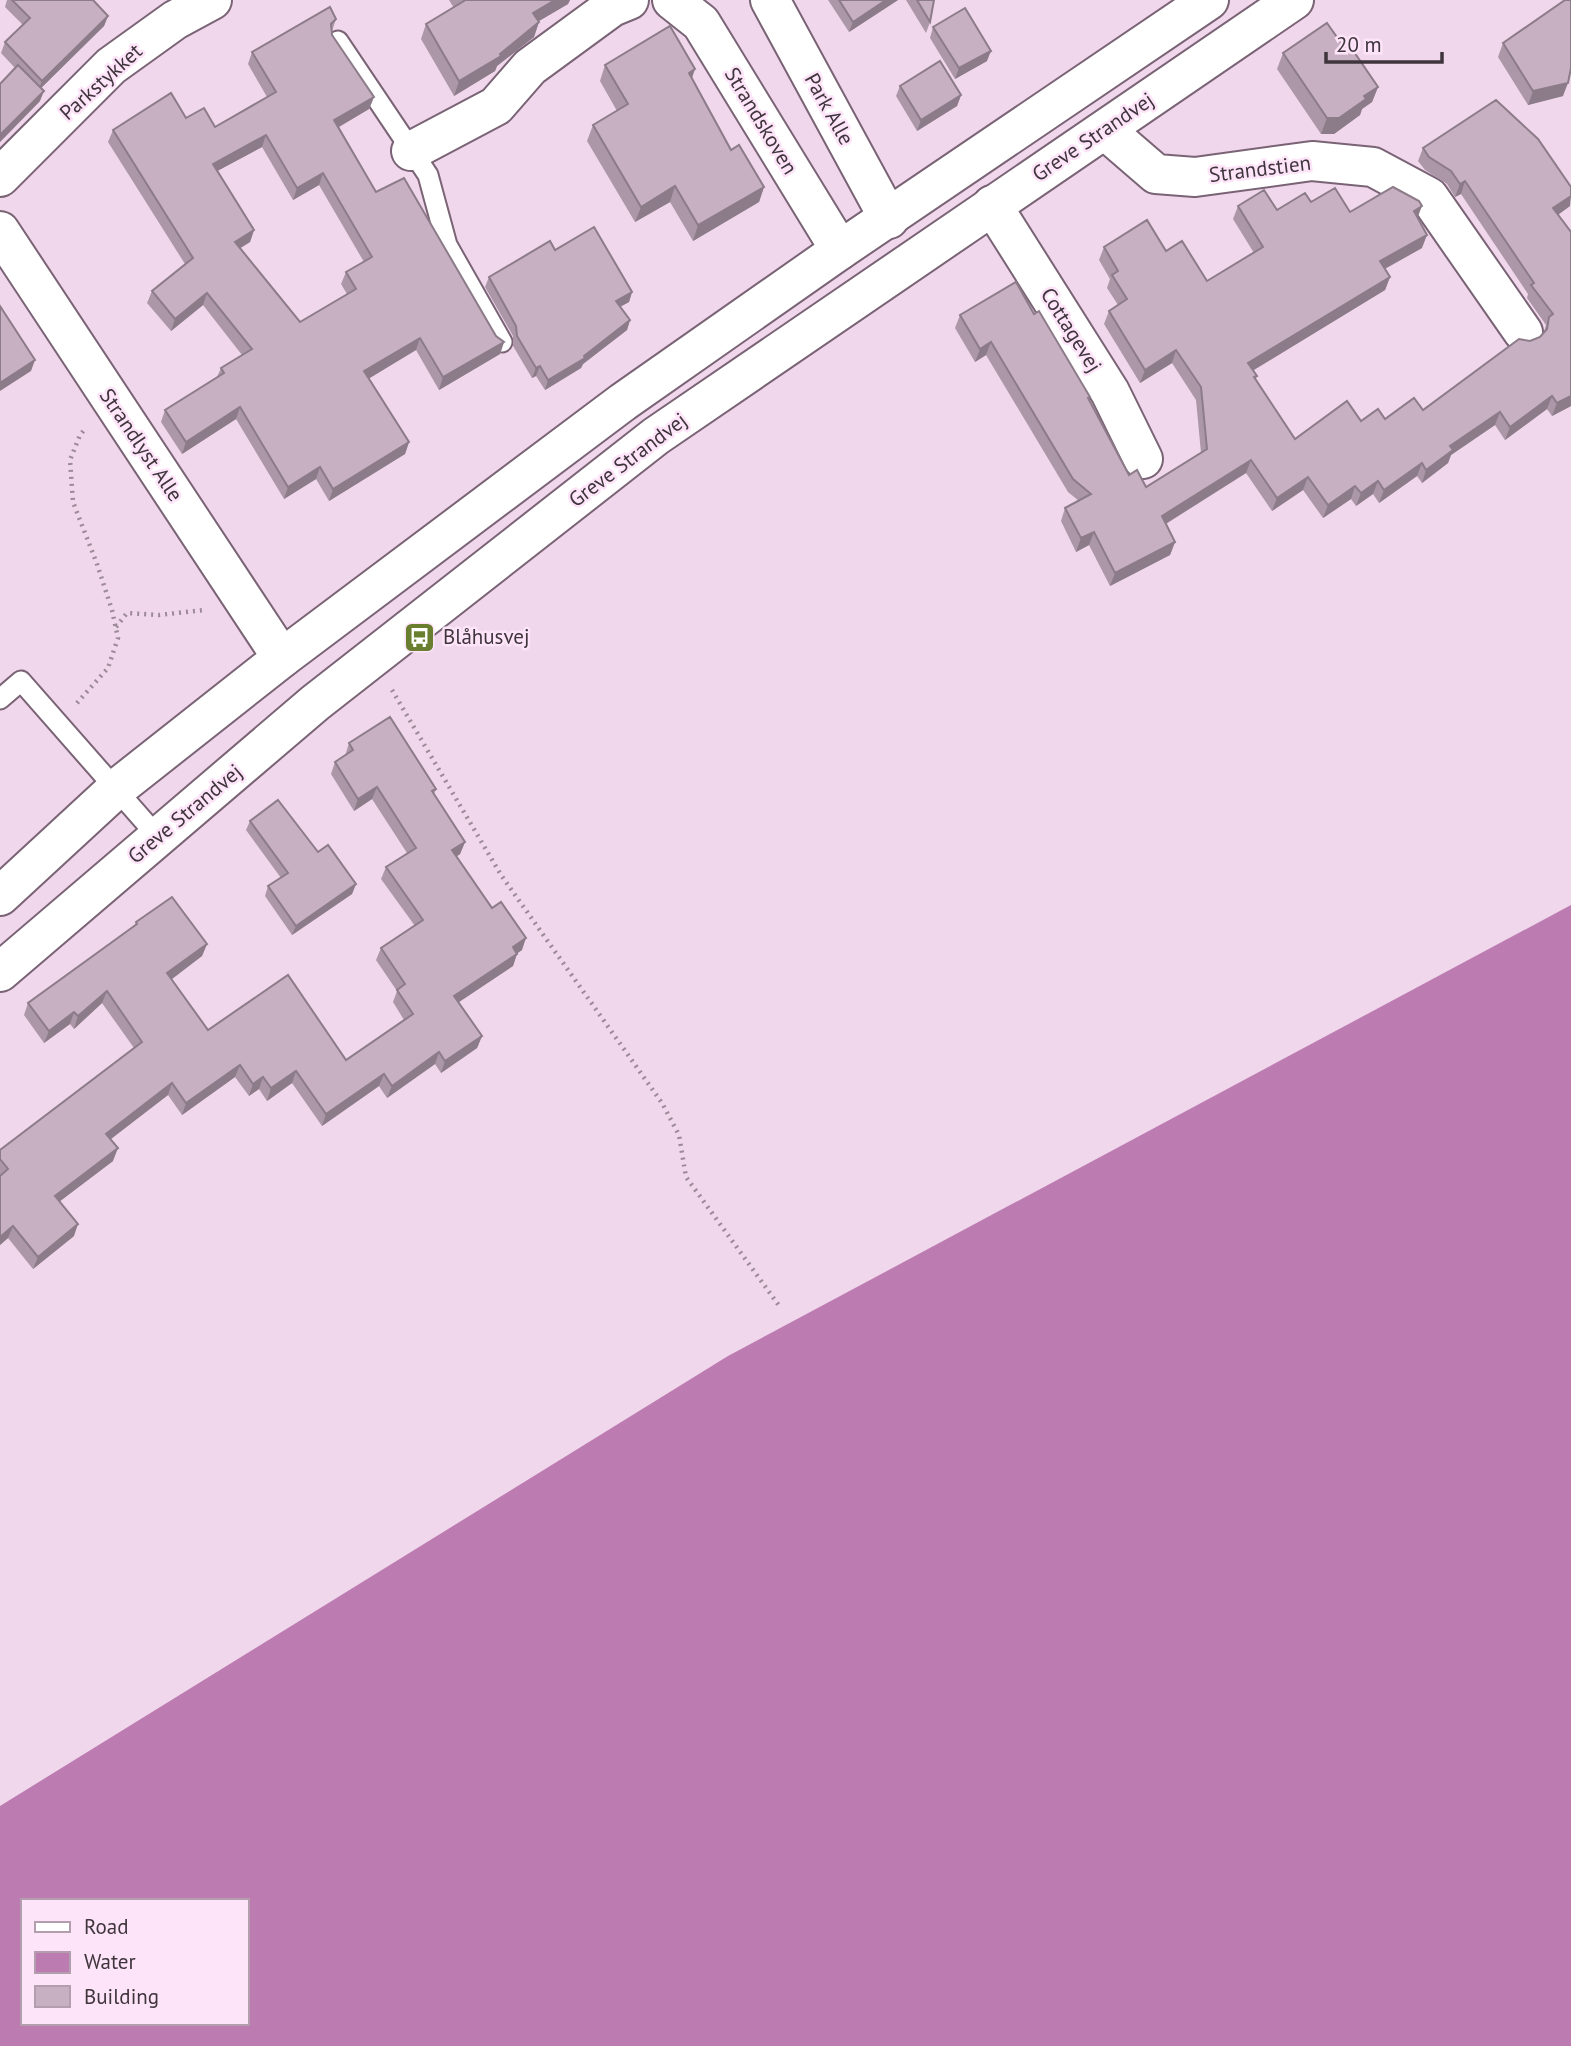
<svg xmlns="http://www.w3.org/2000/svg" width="1571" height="2046" font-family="'PT Sans',sans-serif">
<rect width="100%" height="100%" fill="#f0d7eb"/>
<path fill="#bc7cb2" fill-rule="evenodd" d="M1571 905V2046H0V1806L728 1356ZM23 1901H247V2023H23Z"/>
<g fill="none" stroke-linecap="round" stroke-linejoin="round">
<defs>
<g id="lane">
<polyline points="338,41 428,175 447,245 502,342"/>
<polyline points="0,699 21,681 158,837"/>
</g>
<g id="street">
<polyline points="672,0 701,23 840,250"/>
<polyline points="770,0 889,219"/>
<polyline points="1105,130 1156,174 1195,177 1312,161 1373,167 1429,197 1523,332"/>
<polyline points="411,151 496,106 530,67 612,7 629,0"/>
<polyline points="0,177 111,66 175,20 212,0"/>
<polyline points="992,205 1110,392 1143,459"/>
<polyline points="0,231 282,658"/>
</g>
<g id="secondary">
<polyline points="0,896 116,789 282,658 623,402 840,250 1209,0"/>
<polyline points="0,972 315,703 656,436 1294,0"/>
</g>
</defs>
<use href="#lane" stroke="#796375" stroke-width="23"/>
<use href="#street" stroke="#796375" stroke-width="42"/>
<use href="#secondary" stroke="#796375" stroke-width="42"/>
<g stroke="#9c8a99" stroke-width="4.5" stroke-dasharray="2 5" stroke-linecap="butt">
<polyline points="116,627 127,613 159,615 205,610"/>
<polyline points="392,690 501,875 662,1103 679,1135 686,1177 780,1307"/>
<polyline points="77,703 108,668 118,638 112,610 97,564 73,502 70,460 80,435 85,429"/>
</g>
<use href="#lane" stroke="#fff" stroke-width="19"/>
<use href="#street" stroke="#fff" stroke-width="38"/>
<use href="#secondary" stroke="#fff" stroke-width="38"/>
</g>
<g fill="#ac97a8" fill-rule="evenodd">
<polygon points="7,0 93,0 108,16 104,26 41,88 40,101 0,142 0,84 15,68 1,53 5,42 23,25 5,7"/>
<polygon points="449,0 570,0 568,4 539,21 534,37 497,66 495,71 454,96 421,39 426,24 454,8"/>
<polygon points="828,0 898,0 849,32"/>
<polygon points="906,0 934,0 930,22 926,33"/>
<path d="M336 19 332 31V35L374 97 369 109 339 127 376 192 496 336 504 342 500 354 439 390 416 350 369 378 409 442 405 454 329 501 316 479 284 499 236 419 182 454 161 422 165 410 217 377 221 368 242 355 203 305 171 331 147 303 152 291 185 264 108 142 113 130 186 118 215 127 267 97 248 64 252 52ZM262 147 293 200 319 185 364 262 346 272 341 284 347 294 300 322 240 248 250 242 254 230 217 171Z"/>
<polygon points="933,27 987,61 955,79 930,38"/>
<polygon points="1503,43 1563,96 1528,105 1498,57"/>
<polygon points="1346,50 1378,87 1372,102 1362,109 1360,115 1334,134 1321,134 1277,69 1283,53"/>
<polygon points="605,65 692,79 731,150 764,187 759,202 693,241 670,202 635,222 587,141 593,125 617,111 600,81"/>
<polygon points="900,86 961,95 957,106 917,131 896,96"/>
<polygon points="1423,148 1570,206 1558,215 1571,406 1552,416 1547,409 1505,440 1495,425 1451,455 1448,463 1422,483 1417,476 1379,503 1373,494 1356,506 1351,499 1323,518 1303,490 1272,511 1246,473 1166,524 1175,542 1170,555 1110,586 1089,545 1076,552 1061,521 1065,508 1079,501 1068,492 986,355 975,362 955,328 960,315 1034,314 1089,401 1129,475 1146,487 1201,453 1196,400 1172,363 1140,383 1104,324 1109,311 1118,305 1107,288 1110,279 1099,260 1104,247 1166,251 1207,281 1254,253 1233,219 1238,206 1277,210 1311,202 1350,212 1418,218 1422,248 1385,269 1390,277 1385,290 1253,370 1257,376 1256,379 1295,439 1361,421 1385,419 1423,410 1530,341 1540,337 1544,332 1546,325 1527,298 1528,294 1461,194 1455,197 1447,184 1425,170 1418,161"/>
<polygon points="555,250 632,292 629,302 620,307 630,320 627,330 583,364 581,368 545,390 536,376 532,378 513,346 513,336 485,287 489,277"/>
<polygon points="349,743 436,789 434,794 465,842 460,854 456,857 522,950 517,953 513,966 459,1002 482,1036 477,1048 441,1073 435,1064 387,1098 379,1086 322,1126 292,1083 267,1101 259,1089 249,1096 235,1077 182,1115 168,1095 110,1139 113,1161 60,1201 74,1236 33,1269 8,1238 0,1245 0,1150 134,1048 102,1003 74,1029 70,1024 44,1043 24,1015 28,1003 135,926 136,922 207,944 202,956 171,979 208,1030 346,1060 404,1020 393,1002 397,991 376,960 381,948 415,926 381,879 386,867 407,853 372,799 354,811 331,774 335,762 345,756"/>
<polygon points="250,821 318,852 356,884 352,894 292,935 265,896 268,886 281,878 246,830"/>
</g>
<g fill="#8c7b88">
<polygon points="555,0 570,0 568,4 527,28 533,13"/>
<polygon points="886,0 898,0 849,32 853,22"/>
<polygon points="108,16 104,26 38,91 42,81"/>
<polygon points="539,22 534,37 497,66 495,71 454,96 459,81 500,54"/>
<polygon points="991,51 987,61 955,79 959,68"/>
<polygon points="695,69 690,84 689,73"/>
<polygon points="1568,83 1563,96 1528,105 1533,91"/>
<polygon points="1378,87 1372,102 1362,109 1360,115 1334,134 1321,134 1327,118"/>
<polygon points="44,91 40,101 0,142 0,135"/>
<polygon points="961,95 957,106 917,131 921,120"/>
<polygon points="374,97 369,109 330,132 334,120"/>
<polygon points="266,135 262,147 208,176 213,164"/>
<polygon points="323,173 319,185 293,200 297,188"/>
<polygon points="1465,181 1461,194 1455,197 1460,184"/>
<polygon points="675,186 670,202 635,222 641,207"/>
<polygon points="764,187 759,202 693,241 698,225"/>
<polygon points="1571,196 1570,206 1549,221 1553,208"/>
<polygon points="1422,206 1417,219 1414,211"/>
<polygon points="254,230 250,242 231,254 235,242"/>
<polygon points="1427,235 1422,248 1375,274 1380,261"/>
<polygon points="1390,277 1385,290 1244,376 1248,363"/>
<polygon points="632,292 629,302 612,311 616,301"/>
<polygon points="207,293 203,305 171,331 175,319"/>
<polygon points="630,320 627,330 583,364 581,368 545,390 548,380 584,356"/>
<polygon points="420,338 416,350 360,384 364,371"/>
<polygon points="504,342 500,354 439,390 443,377"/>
<polygon points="991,342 986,355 975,362 980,349"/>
<polygon points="1176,350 1172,363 1140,383 1145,370"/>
<polygon points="35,360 31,371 0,391 0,383"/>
<polygon points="540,366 536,376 532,378 536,368"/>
<polygon points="1552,396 1547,409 1505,440 1510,427"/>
<polygon points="1571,396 1571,406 1552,416 1557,403"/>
<polygon points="240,407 236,419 182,454 186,442"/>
<polygon points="1500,412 1495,425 1451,455 1448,463 1422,483 1426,470 1450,446"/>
<polygon points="409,442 405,454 329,501 333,489"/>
<polygon points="1251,460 1246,473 1157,529 1162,516"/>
<polygon points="1422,463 1417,476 1379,503 1384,490"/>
<polygon points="320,467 316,479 284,499 288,487"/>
<polygon points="1308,477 1303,490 1272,511 1277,498"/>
<polygon points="1378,481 1373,494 1356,506 1361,493"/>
<polygon points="1355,486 1351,499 1323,518 1328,505"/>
<polygon points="1094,532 1089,545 1076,552 1081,538"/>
<polygon points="1175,542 1170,555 1110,586 1115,573"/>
<polygon points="377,787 372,799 354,811 358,799"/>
<polygon points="465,842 460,854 448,862 452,850"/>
<polygon points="356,884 352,894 292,935 296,926"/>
<polygon points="526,938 522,950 509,959 513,947"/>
<polygon points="207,944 202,956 163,986 167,973"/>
<polygon points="517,954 513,966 450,1008 454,996"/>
<polygon points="107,991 102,1003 74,1029 78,1016"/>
<polygon points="74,1012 70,1024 44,1043 49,1031"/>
<polygon points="482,1036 477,1048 441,1073 445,1061"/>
<polygon points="439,1052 435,1064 387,1098 392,1086"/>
<polygon points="240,1065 235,1077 182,1115 186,1103"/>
<polygon points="296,1071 292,1083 267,1101 271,1088"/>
<polygon points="384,1074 379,1086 322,1126 326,1114"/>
<polygon points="263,1077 259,1089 249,1096 253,1084"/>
<polygon points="172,1083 168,1095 102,1146 106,1134"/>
<polygon points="118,1148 113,1161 51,1208 55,1196"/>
<polygon points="78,1224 74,1236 33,1269 38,1257"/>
<polygon points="13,1226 8,1238 0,1245 0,1237"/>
</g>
<g fill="#c8b0c3" stroke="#8c7b88" stroke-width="2" fill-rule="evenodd">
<polygon points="12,0 93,0 108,16 42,81 5,42 30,18"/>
<polygon points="464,0 555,0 533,13 539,22 500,54 501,56 459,81 426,24 464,1"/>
<polygon points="839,0 886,0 853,22"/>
<polygon points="917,0 934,0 930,22"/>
<polygon points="1565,0 1571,0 1571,68 1568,83 1533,91 1503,43"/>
<path d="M330 7 336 19 331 24 332 35 374 97 334 120 376 192 404 178 496 336 504 342 443 377 420 338 364 371 409 442 333 489 320 467 288 487 240 407 186 442 165 410 224 373 221 368 252 349 207 293 175 319 152 291 193 258 113 130 171 93 186 118 204 108 215 127 276 92 252 52ZM266 135 297 188 323 173 372 257 346 272 356 289 300 322 235 242 254 230 213 164Z"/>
<polygon points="965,8 991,51 959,68 933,27"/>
<polygon points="1327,23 1346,50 1350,46 1378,87 1364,96 1366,99 1339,118 1327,118 1283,53"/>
<polygon points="670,26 695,69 689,73 731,150 739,145 764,187 698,225 675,186 641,207 593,125 628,104 605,65"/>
<polygon points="940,61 961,95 921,120 900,86"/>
<polygon points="18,65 44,91 0,135 0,84"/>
<polygon points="1496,100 1538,139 1571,187 1571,196 1553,208 1571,232 1571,396 1557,403 1552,396 1510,427 1500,412 1450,446 1453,450 1426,470 1422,463 1384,490 1378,481 1361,493 1355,486 1328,505 1308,477 1277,498 1251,460 1162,516 1175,542 1115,573 1094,532 1081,538 1065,508 1091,494 1073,479 991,342 980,349 960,315 1016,282 1034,314 1039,311 1090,397 1088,398 1129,475 1137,470 1146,487 1207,449 1201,387 1176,350 1145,370 1109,311 1127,299 1112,275 1118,271 1104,247 1147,220 1166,251 1182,241 1207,281 1263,247 1238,206 1264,190 1277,210 1305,193 1311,202 1335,188 1350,212 1393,187 1419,201 1422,206 1414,211 1427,235 1380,261 1390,277 1248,363 1257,376 1254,377 1295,439 1347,401 1361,421 1378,409 1385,419 1414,398 1423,410 1519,339 1530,341 1540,337 1547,329 1549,317 1553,314 1531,285 1534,283 1465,181 1460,184 1451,171 1429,157 1423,148"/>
<polygon points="594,227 632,292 616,301 630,320 584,356 585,358 548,380 540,366 536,368 517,336 516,326 489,277 550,241 555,250"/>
<polygon points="0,306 35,360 0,383"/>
<polygon points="390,717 436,789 432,791 465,842 452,850 492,908 501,902 526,938 513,947 517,954 454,996 482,1036 445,1061 439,1052 392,1086 384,1074 326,1114 296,1071 271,1088 263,1077 253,1084 240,1065 186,1103 172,1083 106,1134 118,1148 55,1196 78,1224 38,1257 13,1226 0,1237 0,1176 8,1169 0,1159 0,1150 142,1042 107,991 78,1016 74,1012 49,1031 28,1003 137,924 136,922 172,897 207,944 167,973 208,1030 288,975 346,1060 413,1014 397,990 405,984 381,948 423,920 386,867 416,848 377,787 358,799 335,762 353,750 349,743"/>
<polygon points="278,800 318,852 328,845 356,884 296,926 268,886 288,873 250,821"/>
</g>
<defs>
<symbol id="bus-square" viewBox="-11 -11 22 22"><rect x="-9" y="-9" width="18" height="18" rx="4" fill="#697e2f" stroke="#fee4f8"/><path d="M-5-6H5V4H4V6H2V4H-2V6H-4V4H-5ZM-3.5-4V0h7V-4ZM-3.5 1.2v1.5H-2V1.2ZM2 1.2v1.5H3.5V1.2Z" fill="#fff"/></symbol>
</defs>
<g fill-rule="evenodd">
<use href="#bus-square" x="402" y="620" width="35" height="35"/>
</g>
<g text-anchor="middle" stroke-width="5" stroke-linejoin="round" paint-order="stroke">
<g font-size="21" fill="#3f353d" stroke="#fee4f8">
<text transform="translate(101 82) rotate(-42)" y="7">Parkstykket</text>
<text transform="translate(829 109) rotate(61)" y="7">Park Alle</text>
<text transform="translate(761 121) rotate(59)" y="7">Strandskoven</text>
<text transform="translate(1093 137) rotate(-34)" y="7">Greve Strandvej</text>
<text transform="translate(1260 169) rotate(-7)" y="7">Strandstien</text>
<text transform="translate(1071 330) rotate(58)" y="7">Cottagevej</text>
<text transform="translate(141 445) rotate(56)" y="7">Strandlyst Alle</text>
<text transform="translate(628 460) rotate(-37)" y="7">Greve Strandvej</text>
<text transform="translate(185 814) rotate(-40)" y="7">Greve Strandvej</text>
</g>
<g font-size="21" fill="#3f353d" stroke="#fee4f8" text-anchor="start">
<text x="443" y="644">Blåhusvej</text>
</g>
</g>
<rect x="21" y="1899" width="228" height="126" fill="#fee4f8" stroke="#b29ead" stroke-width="2"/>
<rect x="35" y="1922" width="35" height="10" fill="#ffffff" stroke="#b29ead" stroke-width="2"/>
<text x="84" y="1934" font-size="21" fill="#3f353d">Road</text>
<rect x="35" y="1952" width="35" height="21" fill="#bc7cb2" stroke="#b29ead" stroke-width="2"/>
<text x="84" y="1969" font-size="21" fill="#3f353d">Water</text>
<rect x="35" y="1986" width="35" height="21" fill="#c8b0c3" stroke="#b29ead" stroke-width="2"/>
<text x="84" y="2004" font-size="21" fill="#3f353d">Building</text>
<path d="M1326 52v10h116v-10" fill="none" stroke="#3f353d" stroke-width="3.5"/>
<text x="1336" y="52" font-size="21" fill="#3f353d" stroke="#fee4f8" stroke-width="5" paint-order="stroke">20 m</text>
</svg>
